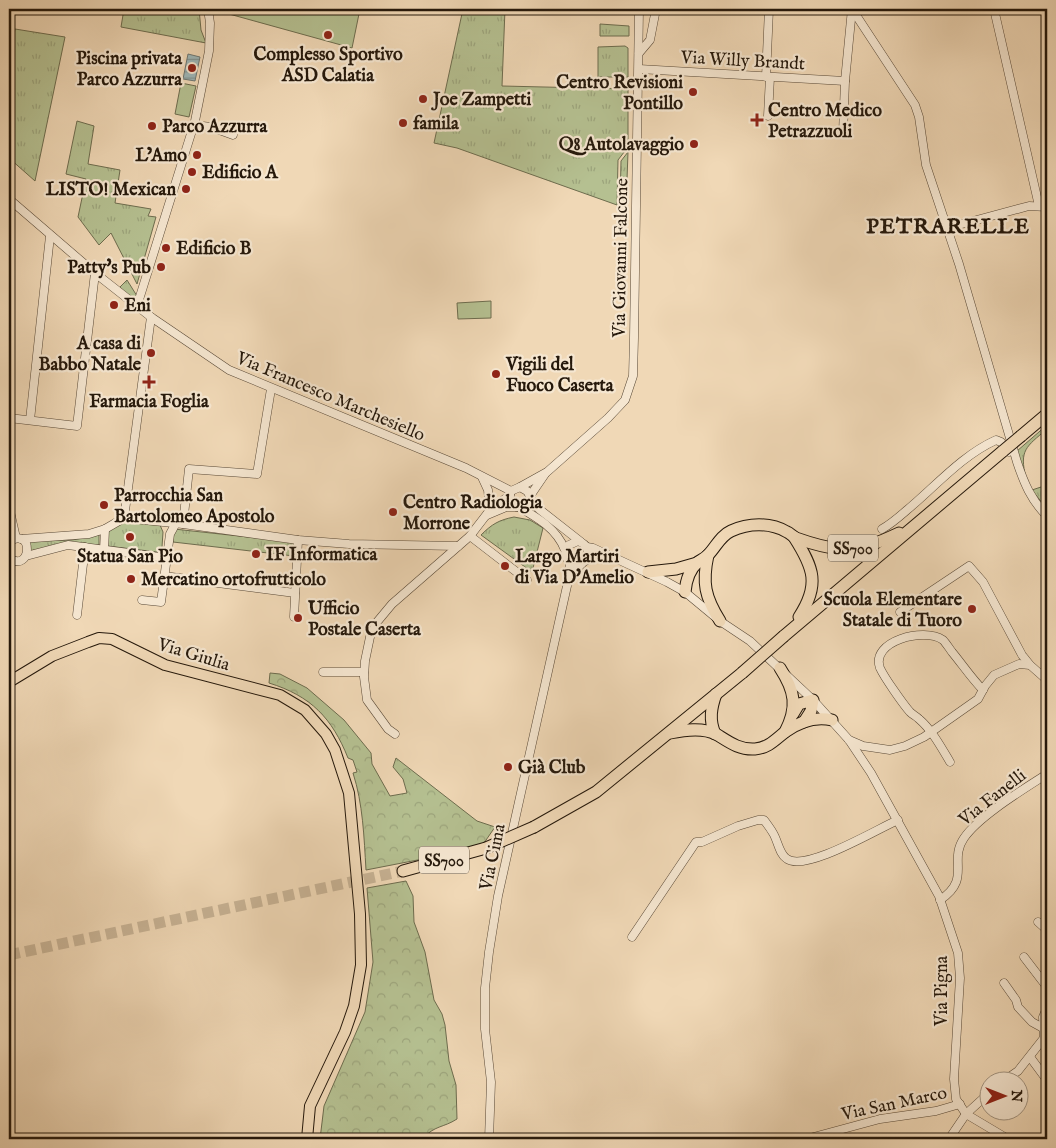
<svg xmlns="http://www.w3.org/2000/svg" width="1056" height="1148" font-family="'IM FELL English',serif">
<defs>
<pattern id="grass-tufts" width="24" height="20" patternUnits="userSpaceOnUse" patternTransform="scale(1.25)"><rect width="24" height="20" fill="#b5c091"/><path d="M3 7l-1-3M5 7V3M7 7l1-3M15 17l-1-3M17 17v-4M19 17l1-3" fill="none" stroke="#9ca47c"/></pattern>
<pattern id="forest-crowns" width="20" height="18" patternUnits="userSpaceOnUse" patternTransform="scale(1.25)"><rect width="20" height="18" fill="#b5c091"/><path d="M2 6a3 3 0 1 1 6 0M12 15a3 3 0 1 1 6 0" fill="none" stroke="#9ca47c"/></pattern>
<pattern id="water-rules" width="6" height="5" patternUnits="userSpaceOnUse" patternTransform="scale(1.25)"><rect width="6" height="5" fill="#9eb7b8"/><path d="M0 2.5h6" fill="none" stroke="#819494"/></pattern>
</defs>
<rect width="100%" height="100%" fill="#f0d8b6"/>
<filter id="stains"><feTurbulence type="fractalNoise" baseFrequency=".004" numOctaves="4"/><feColorMatrix values="0 0 0 0 .2 0 0 0 0 .09 0 0 0 0 .02 0 0 0 .5 -.17"/></filter>
<radialGradient id="worn" r=".72"><stop offset=".6" stop-color="#630" stop-opacity="0"/><stop offset="1" stop-color="#630" stop-opacity=".3"/></radialGradient>
<g fill="url(#grass-tufts)" stroke="#6d6c4e">
<polygon points="124,9 199,9 201,30 206,43 121,27"/>
<polygon points="463,9 505,9 502,86 628,89 628,147 618,160 617,205 457,148 434,143"/>
<polygon points="600,9 629,9 624,12 600,13"/>
<polygon points="600,24 629,26 629,36 600,36"/>
<polygon points="15,29 65,37 35,181 9,158 9,65"/>
<polygon points="625,46 628,48 628,77 598,77 598,47"/>
<polygon points="77,121 94,126 88,164 120,170 115,203 151,209 148,216 156,217 137,284 111,233 99,245 78,217 86,179 66,174"/>
<polygon points="628,152 626,208 620,206 621,161"/>
<polygon points="127,280 137,296 137,304 120,287"/>
<path d="M1047 425V429C1026 447 1019 450 1026 478L1017 451Z"/>
<polygon points="1047,485 1047,509 1032,490"/>
<path d="M514 517 530 520 543 528 532 572 481 535C492 524 499 520 514 517Z"/>
<polygon points="124,521 160,525 163,532 162,547 157,552 107,546 108,531"/>
<polygon points="174,529 294,542 294,556 173,542"/>
<polygon points="99,535 99,545 68,543 30,551 28,541 72,540"/>
</g>
<g fill="url(#forest-crowns)" stroke="#6d6c4e">
<path d="M270 673 280 674 307 688 344 720 371 753 372 764 390 796 407 793 403 779 393 767 396 758 477 821 495 827 484 843 438 856 366 870C364 837 363 804 353 773L357 772 353 760 348 758C332 718 311 696 269 683Z"/>
<path d="M406 881 413 896 414 922 425 952 434 1000 442 1014 445 1025 449 1061 456 1085 457 1119C443 1128 435 1125 422 1139H320L324 1106 365 1012 373 962 367 888Z"/>
</g>
<g fill="#b5c091" stroke="#6d6c4e">
<polygon points="211,9 360,9 352,48"/>
<polygon points="181,83 196,86 189,117 175,114"/>
<polygon points="491,301 491,318 458,319 457,303"/>
</g>
<polygon fill="url(#water-rules)" stroke="#6e7773" points="188,54 200,57 195,81 183,79"/>
<g fill="none" stroke-linecap="round" stroke-linejoin="round">
<polyline stroke="#c7b294" stroke-width="11" stroke-dasharray="11 5.5" stroke-linecap="butt" points="9,955 403,871"/>
<defs>
<g id="minor">
<path d="M852 9 915 105 919 117 926 165 959 264 1017 462C1024 483 1031 500 1047 516"/>
<polyline points="994,9 1039,206"/>
<polyline points="639,53 650,40 656,9"/>
<polyline points="639,69 845,81"/>
<polyline points="766,77 769,9"/>
<polyline points="768,116 770,77"/>
<polyline points="194,125 211,127 233,135"/>
<polyline points="843,134 845,81 852,9"/>
<polyline points="9,199 95,273 151,317 229,370 466,468 511,491"/>
<polyline points="947,228 1029,206 1047,207"/>
<polyline points="137,306 195,121 209,51 210,23 208,9"/>
<polyline points="9,418 77,426 95,273"/>
<polyline points="30,420 50,236"/>
<polyline points="482,477 488,490 490,510"/>
<polyline points="520,487 547,472 608,418 625,400 633,376 634,338 639,9"/>
<path d="M530 496 527 491 520 487 511 491C508 498 510 504 517 507L525 506 529 501 530 496 545 474"/>
<polyline points="530,498 539,509 581,542"/>
<polyline points="9,507 16,538"/>
<path d="M519 507C538 518 557 529 565 550"/>
<polyline points="487,515 506,507 516,507"/>
<polyline points="124,518 151,317"/>
<polyline points="183,524 189,469 257,474 271,389"/>
<path d="M882 529C891 524 899 517 907 510 936 486 961 456 996 440L1001 442 1009 452"/>
<polyline points="470,536 527,580"/>
<polyline points="21,539 89,534 105,529 124,518 183,524 298,540 349,544 458,546"/>
<path d="M9 542C34 525 32 574 9 558"/>
<polyline points="587,547 593,548 667,582 685,592 720,621 750,641 813,700 849,740 871,773 939,896 958,953 960,978 954,1079 956,1099 966,1114 1008,1139"/>
<polyline points="104,550 105,529"/>
<polyline points="26,556 68,545 159,557"/>
<path d="M581 564C573 566 567 562 565 554L569 545 578 541C587 544 590 551 587 559"/>
<polyline points="164,576 295,593"/>
<path d="M569 582C580 562 585 557 608 555"/>
<polyline points="142,600 161,602 170,534 176,523"/>
<polyline points="900,612 969,566 983,582 1022,655 1030,665"/>
<polyline points="77,615 85,547"/>
<polyline points="294,617 298,540"/>
<polyline points="323,672 364,672"/>
<polyline points="395,734 388,729 367,700 364,677 365,661 370,637 377,622 392,604 470,536 490,510 510,495"/>
<polyline points="849,740 863,746 890,750 905,746 924,737 978,699 985,686 994,675 1019,664 1030,665 1047,680"/>
<path d="M950 762C941 747 932 730 919 719 916 716 913 715 910 712 903 704 884 677 880 668 870 641 924 627 943 640 946 643 949 648 952 652 962 664 972 679 983 690"/>
<path d="M940 900C972 879 948 861 964 838 979 816 1024 789 1047 774"/>
<polyline points="1038,922 1047,930"/>
<path d="M632 937 696 842H702L738 826 758 820H764C767 824 770 828 773 833 778 841 779 854 787 859 806 872 877 829 898 820"/>
<polyline points="1024,957 1047,987"/>
<polyline points="1004,983 1016,1000 1018,1007 1032,1022 1043,1028"/>
<polyline points="1030,1057 1047,1080"/>
<polyline points="1005,1080 1018,1071 1044,1038 1043,1017 1047,1008"/>
<polyline points="489,1139 491,1082 485,1029 485,988 489,952 498,896 567,586 570,563"/>
<polyline points="806,1139 880,1119 936,1111 960,1104"/>
<polyline points="949,1139 966,1114 988,1094"/>
<polyline points="1040,1139 1047,1135"/>
</g>
<polyline id="major" points="9,682 52,656 88,642 99,638 112,639 165,665 280,695 305,710 326,734 335,750 349,793 360,914 361,965 354,1006 345,1032 310,1106 307,1139"/>
<g id="highway">
<polyline points="1021,436 1047,414"/>
<path d="M794 537C814 568 820 585 799 617"/>
<path d="M708 555C702 583 705 597 720 621"/>
<polyline points="648,572 676,569 697,563"/>
<path d="M685 592C686 580 689 570 698 562 701 560 705 558 708 555 716 547 720 536 731 531 748 523 770 522 787 532 790 533 792 536 796 538 810 543 826 548 841 549 862 550 880 542 899 533"/>
<polyline points="784,636 1003,451"/>
<path d="M780 668C795 691 798 707 785 732"/>
<polyline points="793,714 799,704 813,700 811,711 804,722"/>
<path d="M670 733C684 730 702 727 716 734 729 742 739 750 755 749 768 748 775 740 785 732 799 722 815 716 832 720"/>
<path d="M715 734C709 720 711 708 716 694"/>
<polyline points="534,827 596,792 742,673"/>
<polyline points="403,871 486,848"/>
</g>
</defs>
<use href="#minor" stroke="#584836" stroke-width="9"/>
<use href="#major" stroke="#25180b" stroke-width="12"/>
<use href="#highway" stroke="#25180b" stroke-width="13"/>
<use href="#minor" stroke="#f5e6d0" stroke-width="8"/>
<use href="#major" stroke="#f0d8b6" stroke-width="10"/>
<use href="#highway" stroke="#f0d8b6" stroke-width="11"/>
<defs>
<g id="highway-bridge">
<polyline points="1003,451 1021,436"/>
<polyline points="742,673 784,636"/>
<polyline points="486,848 534,827"/>
</g>
</defs>
<use href="#highway-bridge" stroke="#25180b" stroke-width="13" stroke-linecap="butt"/>
<use href="#highway-bridge" stroke="#f0d8b6" stroke-width="11"/>
</g>
<g fill="#8f2418" stroke="#f5e6d0" stroke-width="2">
<circle cx="328" cy="35" r="5"/>
<circle cx="192" cy="68" r="5"/>
<circle cx="693" cy="92" r="5"/>
<circle cx="423" cy="99" r="5"/>
<path d="M754.5 112.5h5v5h5v5h-5v5h-5v-5h-5v-5h5z"/>
<circle cx="403" cy="123" r="5"/>
<circle cx="152" cy="126" r="5"/>
<circle cx="694" cy="144" r="5"/>
<circle cx="197" cy="155" r="5"/>
<circle cx="192" cy="172" r="5"/>
<circle cx="186" cy="189" r="5"/>
<circle cx="166" cy="248" r="5"/>
<circle cx="161" cy="267" r="5"/>
<circle cx="114" cy="305" r="5"/>
<circle cx="151" cy="353" r="5"/>
<circle cx="496" cy="374" r="5"/>
<path d="M146.5 374.5h5v5h5v5h-5v5h-5v-5h-5v-5h5z"/>
<circle cx="104" cy="505" r="5"/>
<circle cx="393" cy="512" r="5"/>
<circle cx="130" cy="537" r="5"/>
<circle cx="256" cy="554" r="5"/>
<circle cx="505" cy="566" r="5"/>
<circle cx="131" cy="579" r="5"/>
<circle cx="972" cy="609" r="5"/>
<circle cx="298" cy="618" r="5"/>
<circle cx="508" cy="767" r="5"/>
</g>
<g text-anchor="middle" stroke-width="4.5" stroke-linejoin="round" paint-order="stroke">
<g fill="#f5e6d0" stroke="#635646" stroke-width="1">
<rect x="828" y="534.5" width="50" height="27" rx="4"/>
<rect x="419" y="846.5" width="50" height="27" rx="4"/>
</g>
<g font-size="16" font-weight="bold" fill="#25180b">
<text x="853" y="554">SS700</text>
<text x="444" y="866">SS700</text>
</g>
<g font-size="18" font-weight="bold" fill="#25180b" stroke="#f5e6d0" text-anchor="start">
<text x="328" y="60" text-anchor="middle">Complesso Sportivo<tspan x="328" dy="21">ASD Calatia</tspan></text>
<text x="182" y="64" text-anchor="end">Piscina privata<tspan x="182" dy="21">Parco Azzurra</tspan></text>
<text x="683" y="88" text-anchor="end">Centro Revisioni<tspan x="683" dy="21">Pontillo</tspan></text>
<text x="433" y="105">Joe Zampetti</text>
<text x="768" y="116">Centro Medico<tspan x="768" dy="21">Petrazzuoli</tspan></text>
<text x="413" y="129">famila</text>
<text x="162" y="132">Parco Azzurra</text>
<text x="684" y="150" text-anchor="end">Q8 Autolavaggio</text>
<text x="187" y="161" text-anchor="end">L’Amo</text>
<text x="202" y="178">Edificio A</text>
<text x="176" y="195" text-anchor="end">LISTO! Mexican</text>
<text x="176" y="254">Edificio B</text>
<text x="151" y="273" text-anchor="end">Patty's Pub</text>
<text x="124" y="311">Eni</text>
<text x="141" y="349" text-anchor="end">A casa di<tspan x="141" dy="21">Babbo Natale</tspan></text>
<text x="506" y="370">Vigili del<tspan x="506" dy="21">Fuoco Caserta</tspan></text>
<text x="149" y="407" text-anchor="middle">Farmacia Foglia</text>
<text x="114" y="501">Parrocchia San<tspan x="114" dy="21">Bartolomeo Apostolo</tspan></text>
<text x="403" y="508">Centro Radiologia<tspan x="403" dy="21">Morrone</tspan></text>
<text x="266" y="560">IF Informatica</text>
<text x="130" y="562" text-anchor="middle">Statua San Pio</text>
<text x="515" y="562">Largo Martiri<tspan x="515" dy="21">di Via D'Amelio</tspan></text>
<text x="141" y="585">Mercatino ortofrutticolo</text>
<text x="962" y="605" text-anchor="end">Scuola Elementare<tspan x="962" dy="21">Statale di Tuoro</tspan></text>
<text x="308" y="614">Ufficio<tspan x="308" dy="21">Postale Caserta</tspan></text>
<text x="518" y="773">Già Club</text>
</g>
<g font-size="18" fill="#25180b" stroke="#f5e6d0">
<text transform="translate(743 60) rotate(3)" y="6">Via Willy Brandt</text>
<text transform="translate(620 258) rotate(-89)" y="6">Via Giovanni Falcone</text>
<text transform="translate(331 396) rotate(23)" y="6">Via Francesco Marchesiello</text>
<text transform="translate(194 654) rotate(17)" y="6">Via Giulia</text>
<text transform="translate(992 797) rotate(-38)" y="6">Via Fanelli</text>
<text transform="translate(492 857) rotate(-78)" y="6">Via Cima</text>
<text transform="translate(941 991) rotate(-90)" y="6">Via Pigna</text>
<text transform="translate(894 1103) rotate(-12)" y="6">Via San Marco</text>
</g>
<g font-size="22" font-weight="bold" letter-spacing="1" fill="#25180b" stroke="#f5e6d0">
<text x="948" y="233">PETRARELLE</text>
</g>
</g>
<rect width="1056" height="1148" fill="none" stroke="#f0d8b6" stroke-width="30"/>
<rect x="10" y="10" width="1036" height="1128" fill="none" stroke="#25180b" stroke-width="2.5"/>
<rect x="15" y="15" width="1026" height="1118" fill="none" stroke="#25180b"/>
<g transform="translate(1004 1096) rotate(90)"><circle r="24" fill="#f5e6d0" stroke="#a29481"/>
<path d="M0-4L9 19L0 12L-9 19Z" fill="#8f2418"/>
<text y="-8" font-size="14" font-weight="bold" text-anchor="middle" fill="#25180b">N</text>
</g>
<rect width="100%" height="100%" filter="url(#stains)"/>
<rect width="100%" height="100%" fill="url(#worn)"/>
</svg>
